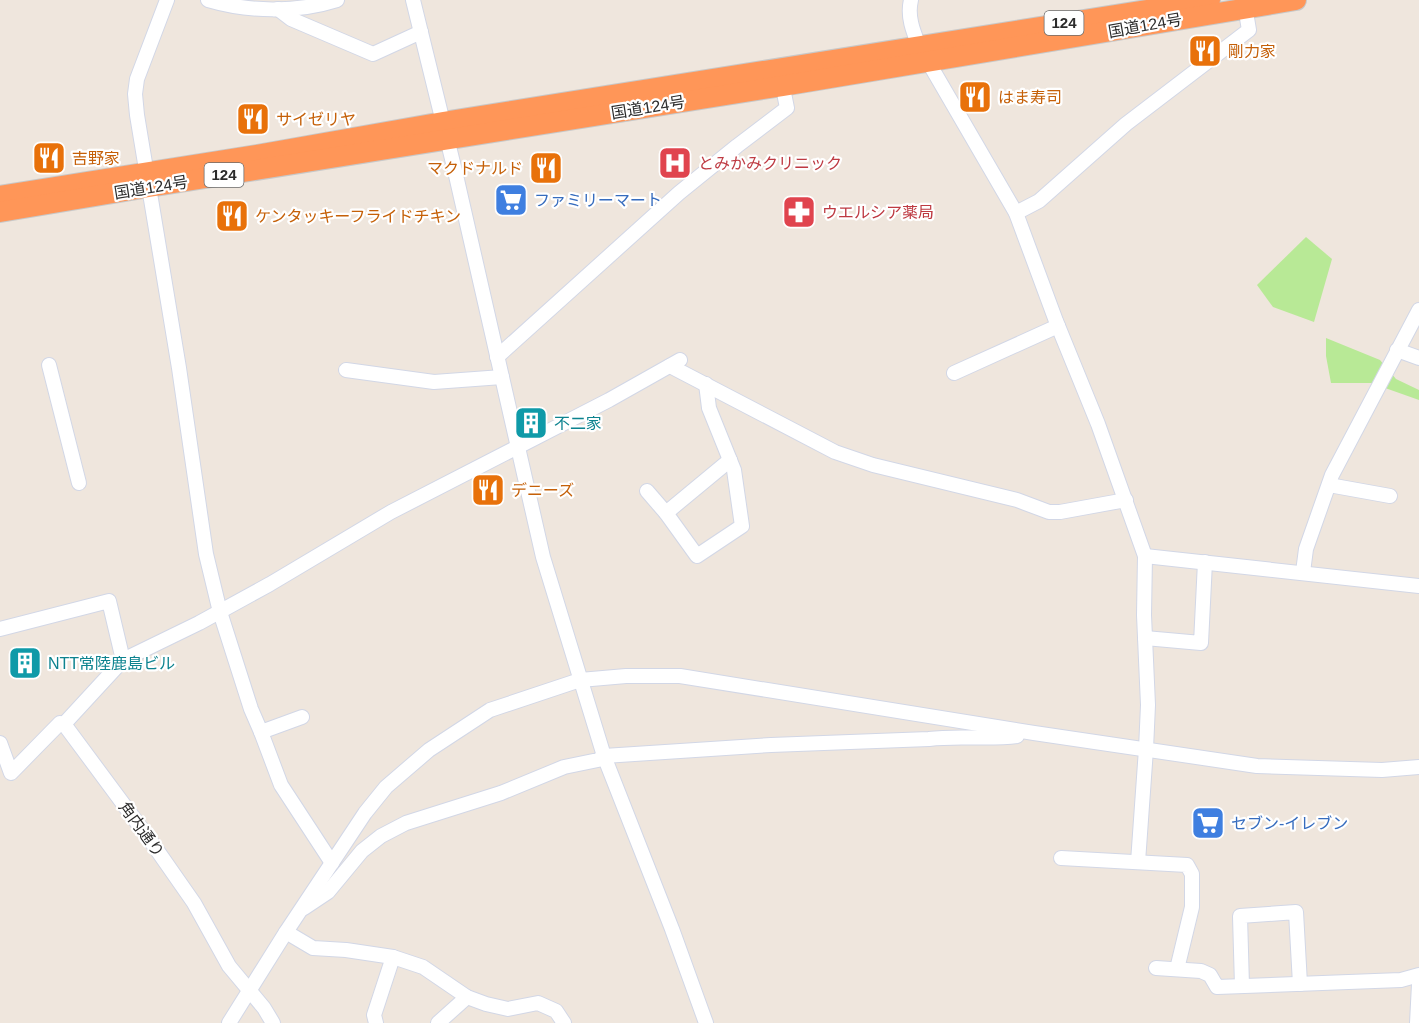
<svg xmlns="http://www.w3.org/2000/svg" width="1419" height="1023" font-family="Helvetica,'Noto Sans JP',sans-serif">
<rect width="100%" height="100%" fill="#efe6dd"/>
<g fill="#b8e996">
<polygon points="1306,237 1332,259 1314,322 1273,307 1257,285"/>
<polygon points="1326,338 1380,360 1396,379 1419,390 1419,400 1371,383 1331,383 1326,356"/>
</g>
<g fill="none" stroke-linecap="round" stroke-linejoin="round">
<defs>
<g id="minor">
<polyline points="167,0 137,79 135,94 137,115 179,368 206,554 220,612 251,709 261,732 302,717"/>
<path d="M208 0C249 12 296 13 337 0"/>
<polyline points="413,0 455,171 543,557 604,756 672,929 706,1023"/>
<path d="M911 0C907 16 913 31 919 46L1016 213 1056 321 1098 424 1145 556 1144 615 1148 705 1146 749 1138 862"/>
<polyline points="278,9 291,19 373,54 421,32"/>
<polyline points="1016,213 1039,201 1126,124 1249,30 1244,0"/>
<polyline points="1397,350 1419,358"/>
<polyline points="497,357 679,193 737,146 787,108 781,78"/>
<polyline points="49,365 79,483"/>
<polyline points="670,366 835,452 873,465 1017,500 1049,512 1060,512 1126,500"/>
<polyline points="346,370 434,382 502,377"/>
<polyline points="954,373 1058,326"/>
<polyline points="1329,485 1390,496"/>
<polyline points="647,491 666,513 730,460"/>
<polyline points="666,513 697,556 742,526 734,470 709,408 706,384"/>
<polyline points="1145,556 1419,586"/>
<polyline points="1303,572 1306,549 1332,475 1419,310"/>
<polyline points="0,629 109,601 123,660"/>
<polyline points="1145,638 1201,643 1205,562"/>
<polyline points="64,724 123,660 199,623 270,584 391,512 609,400 680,360"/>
<polyline points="261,732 281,785 332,863"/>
<polyline points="0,743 11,773 60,723 64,724 150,840 194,903 229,966 264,1008 273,1023"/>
<polyline points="1061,858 1187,865 1192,874 1192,907 1177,969"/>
<path d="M304 908 328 892 362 851 381 836 406 823 501 793 564 767 598 760 604 756 771 745 929 739C958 735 988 740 1017 736"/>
<polyline points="286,932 313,948 346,950 393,957 423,967 467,997 486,1004 508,1009 538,1003 556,1011 564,1023"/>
<polyline points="1156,968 1201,971 1210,975 1217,987 1401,980 1419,975"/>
<polyline points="1242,986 1240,916 1296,912 1300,984"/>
<polyline points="229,1023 286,932 365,813 386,787 429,750 490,710 580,680 626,676 680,676 1034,733 1257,766 1382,770 1419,767"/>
<polyline points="376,1023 374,1015 393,957"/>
<polyline points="438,1023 467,997"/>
<polyline points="1417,1023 1419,984"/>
</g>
<g id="highway">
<polyline points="0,196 257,155 443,122 1210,0"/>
<polyline points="0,212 149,187 782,86 1296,0"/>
</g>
</defs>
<use href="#minor" stroke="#d2d7e6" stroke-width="16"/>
<use href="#highway" stroke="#c8c8c8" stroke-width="22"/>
<use href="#minor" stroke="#fff" stroke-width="14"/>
<use href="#highway" stroke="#ff9658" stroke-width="20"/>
</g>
<defs>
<symbol id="restaurant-square" viewBox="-11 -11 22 22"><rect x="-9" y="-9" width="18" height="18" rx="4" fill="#e8710a" stroke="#fff"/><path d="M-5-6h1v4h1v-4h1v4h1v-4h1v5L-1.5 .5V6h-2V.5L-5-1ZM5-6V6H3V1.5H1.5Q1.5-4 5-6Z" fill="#fff"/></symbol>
<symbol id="hospital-square" viewBox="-11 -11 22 22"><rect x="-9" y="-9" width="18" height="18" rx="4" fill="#e0444e" stroke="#fff"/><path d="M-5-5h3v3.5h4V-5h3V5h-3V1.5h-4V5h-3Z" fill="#fff"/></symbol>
<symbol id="supermarket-square" viewBox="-11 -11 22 22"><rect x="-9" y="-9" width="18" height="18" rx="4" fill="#3f7fe0" stroke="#fff"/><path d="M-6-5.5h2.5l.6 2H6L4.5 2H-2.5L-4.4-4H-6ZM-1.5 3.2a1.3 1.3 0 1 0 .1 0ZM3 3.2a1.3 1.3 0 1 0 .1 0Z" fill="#fff"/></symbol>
<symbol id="pharmacy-square" viewBox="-11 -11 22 22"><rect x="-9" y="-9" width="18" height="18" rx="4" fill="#e0444e" stroke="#fff"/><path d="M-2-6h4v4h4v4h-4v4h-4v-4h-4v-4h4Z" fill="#fff"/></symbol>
<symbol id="building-square" viewBox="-11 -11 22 22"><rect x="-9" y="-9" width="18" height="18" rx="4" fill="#0f9aa8" stroke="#fff"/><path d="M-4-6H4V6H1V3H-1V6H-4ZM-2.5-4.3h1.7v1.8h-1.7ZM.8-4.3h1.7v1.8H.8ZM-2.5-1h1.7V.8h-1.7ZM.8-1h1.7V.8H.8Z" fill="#fff"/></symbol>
</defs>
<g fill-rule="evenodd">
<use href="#restaurant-square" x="1186" y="32" width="38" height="38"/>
<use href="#restaurant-square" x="956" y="78" width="38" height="38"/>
<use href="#restaurant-square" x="234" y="100" width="38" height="38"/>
<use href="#restaurant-square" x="30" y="139" width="38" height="38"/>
<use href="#hospital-square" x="656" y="144" width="38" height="38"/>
<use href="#restaurant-square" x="527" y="149" width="38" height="38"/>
<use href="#supermarket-square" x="492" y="181" width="38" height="38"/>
<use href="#pharmacy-square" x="780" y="193" width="38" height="38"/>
<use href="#restaurant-square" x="213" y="197" width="38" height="38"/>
<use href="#building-square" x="512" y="404" width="38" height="38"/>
<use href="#restaurant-square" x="469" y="471" width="38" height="38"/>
<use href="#building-square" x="6" y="644" width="38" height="38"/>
<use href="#supermarket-square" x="1189" y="804" width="38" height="38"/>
</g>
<g text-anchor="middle" stroke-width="4.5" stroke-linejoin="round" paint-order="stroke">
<g fill="#fff" stroke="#6b6b6b" stroke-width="1.5">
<rect x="1044.5" y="11" width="39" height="24" rx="4.5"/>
<rect x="204.5" y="163" width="39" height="24" rx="4.5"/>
</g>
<g font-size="15" font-weight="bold" fill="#2c2c2c">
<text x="1064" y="28">124</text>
<text x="224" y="180">124</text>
</g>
<g font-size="16" fill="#2c2c2c" stroke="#fff">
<text transform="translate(1145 25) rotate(-10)" y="6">国道124号</text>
<text transform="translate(648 107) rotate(-9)" y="6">国道124号</text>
<text transform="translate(151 187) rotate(-9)" y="6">国道124号</text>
<text transform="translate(142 829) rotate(54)" y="6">角内通り</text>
</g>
<g font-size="16" fill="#c56008" stroke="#fff" text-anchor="start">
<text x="1228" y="57">剛力家</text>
<text x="998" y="103">はま寿司</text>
<text x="276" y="125">サイゼリヤ</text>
<text x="72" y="164">吉野家</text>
<text x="523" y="174" text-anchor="end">マクドナルド</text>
<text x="255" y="222">ケンタッキーフライドチキン</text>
<text x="511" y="496">デニーズ</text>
</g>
<g font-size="16" fill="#be3a42" stroke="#fff" text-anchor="start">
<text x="698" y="169">とみかみクリニック</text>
<text x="822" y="218">ウエルシア薬局</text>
</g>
<g font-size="16" fill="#366cbe" stroke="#fff" text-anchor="start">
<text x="534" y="206">ファミリーマート</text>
<text x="1231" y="829">セブン-イレブン</text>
</g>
<g font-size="16" fill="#0d838f" stroke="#fff" text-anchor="start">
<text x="554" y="429">不二家</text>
<text x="48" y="669">NTT常陸鹿島ビル</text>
</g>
</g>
</svg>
